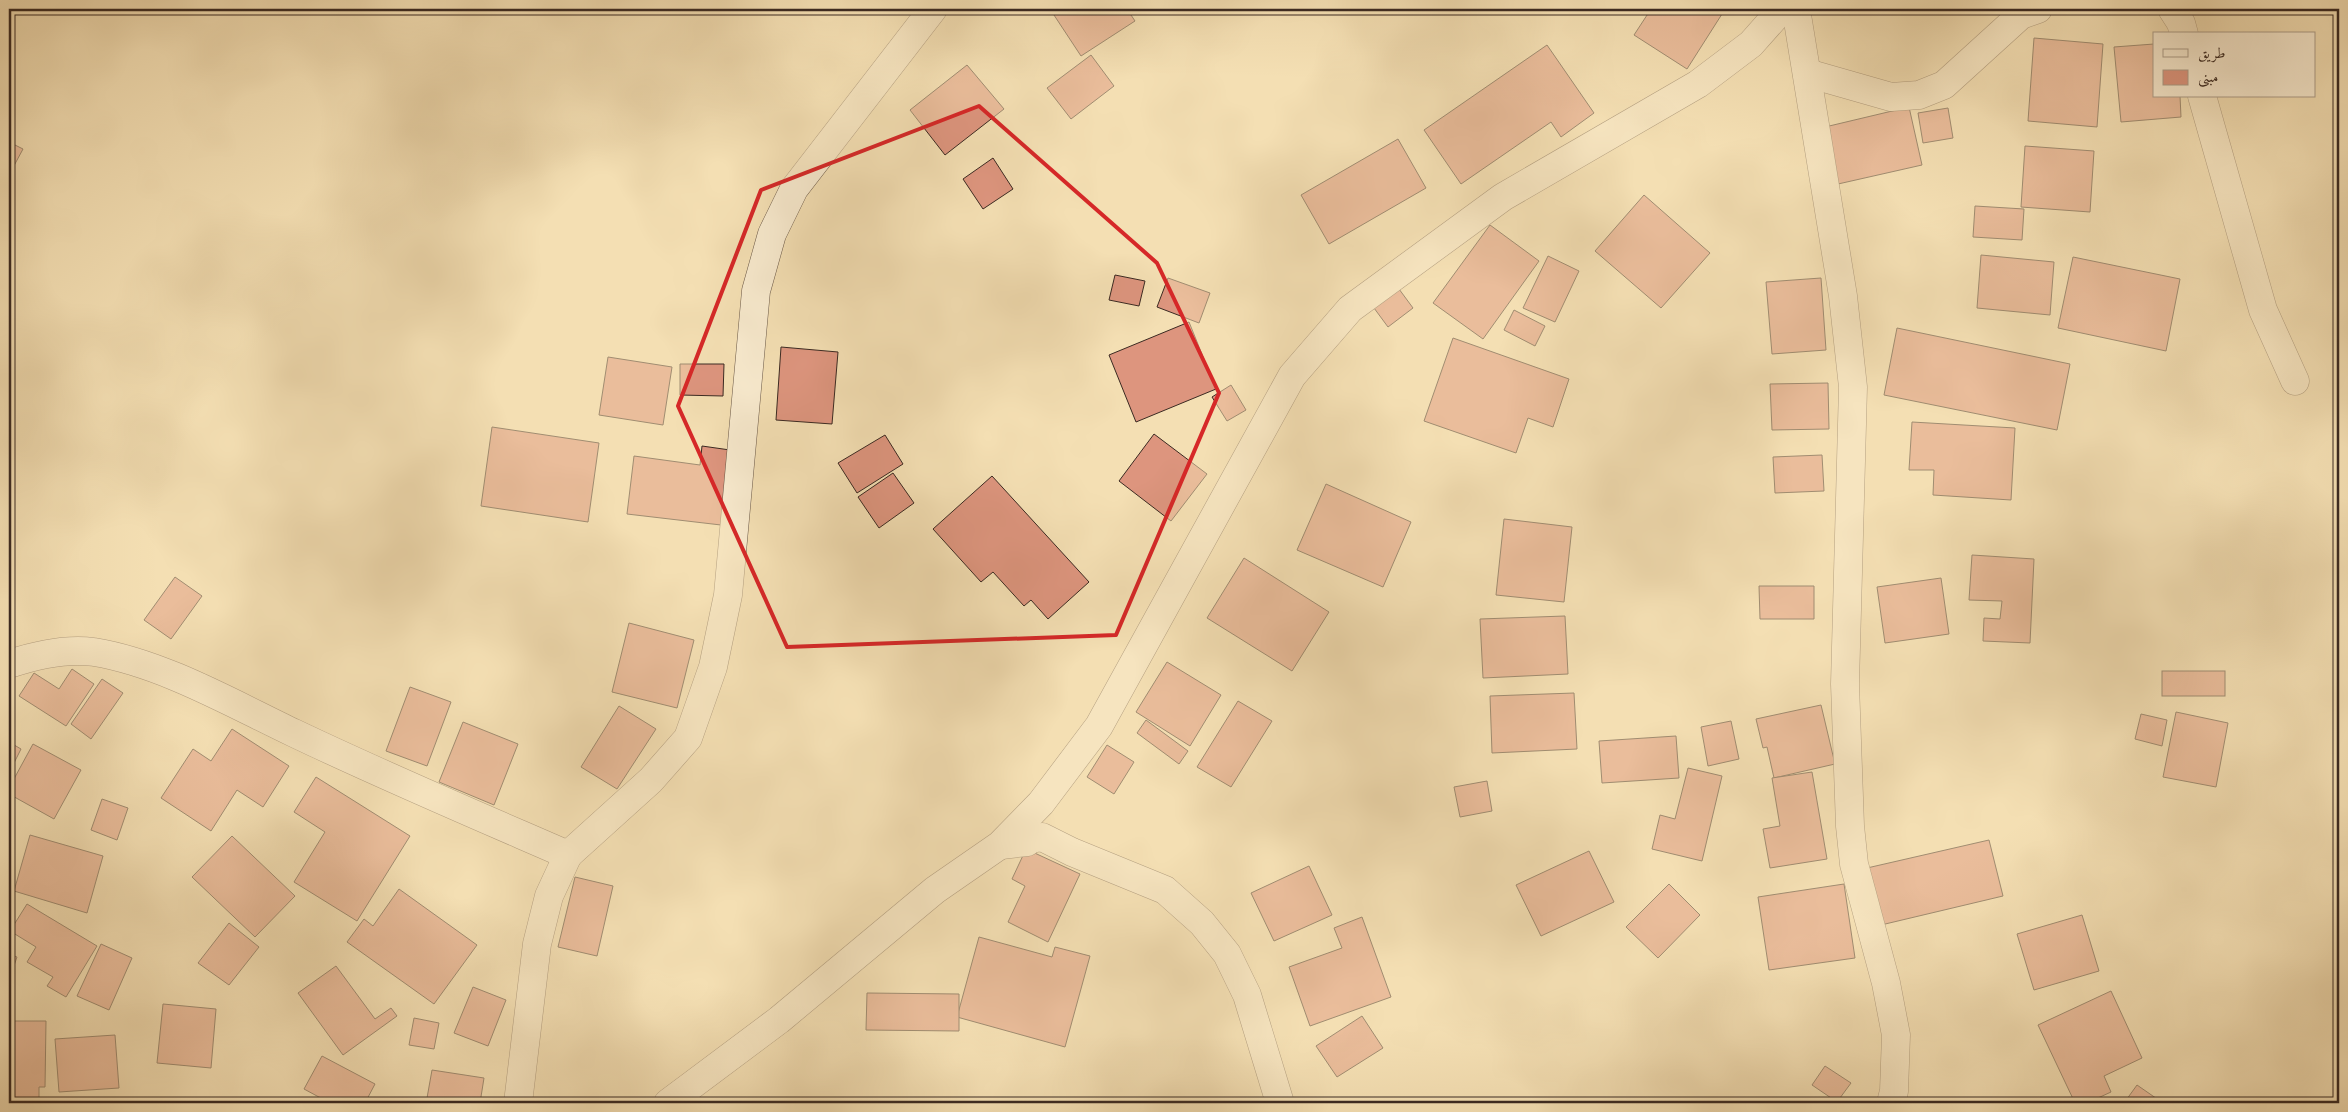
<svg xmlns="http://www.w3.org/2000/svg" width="2348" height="1112" font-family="'EB Garamond',Amiri,serif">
<rect width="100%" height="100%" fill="#f4dfb3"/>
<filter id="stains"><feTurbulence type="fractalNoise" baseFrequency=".004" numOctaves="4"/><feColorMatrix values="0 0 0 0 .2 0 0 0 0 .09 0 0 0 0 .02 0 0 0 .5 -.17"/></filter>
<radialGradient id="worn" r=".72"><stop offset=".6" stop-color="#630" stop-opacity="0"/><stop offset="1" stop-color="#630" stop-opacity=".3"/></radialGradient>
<g fill="#dd957e" stroke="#3b2a22">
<polygon points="1050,9 1127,9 1135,21 1081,56"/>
<polygon points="1651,9 1714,9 1722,14 1687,69 1634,35"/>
<polygon points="2034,38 2103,44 2097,127 2028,121"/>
<polygon points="2154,44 2154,96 2180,96 2181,117 2121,122 2114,47"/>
<polygon points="1547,45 1594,113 1561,137 1551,122 1461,184 1424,130"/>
<polygon points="1091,55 1114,86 1071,119 1047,88"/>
<polygon points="967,65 1004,109 945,155 910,110"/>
<polygon points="1909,107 1922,165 1838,184 1825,127"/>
<polygon points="1948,108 1953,138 1923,143 1918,113"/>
<polygon points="1398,139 1426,188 1329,244 1301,195"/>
<polygon points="9,142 23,149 9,175"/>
<polygon points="2025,146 2094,151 2090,212 2021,207"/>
<polygon points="993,158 1013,189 983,209 963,179"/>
<polygon points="1644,195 1710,253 1661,308 1595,251"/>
<polygon points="1975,206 2024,209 2022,240 1973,237"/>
<polygon points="1490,225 1539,261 1483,339 1433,303"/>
<polygon points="1981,255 2054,262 2050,315 1977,308"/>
<polygon points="1548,256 1579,271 1555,322 1523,308"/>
<polygon points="2073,257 2180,279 2166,351 2058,328"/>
<polygon points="1115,275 1145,281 1139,306 1109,300"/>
<polygon points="1168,278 1210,293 1199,323 1157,307"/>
<polygon points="1821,278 1826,350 1772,354 1766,282"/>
<polygon points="1399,289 1413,308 1388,327 1374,308"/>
<polygon points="1514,310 1545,326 1535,346 1504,330"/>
<polygon points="1189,322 1216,389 1136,422 1109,355"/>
<polygon points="1897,328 2070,364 2057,430 1884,395"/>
<polygon points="1453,338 1569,379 1553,427 1528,418 1516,453 1424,421"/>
<polygon points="781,347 838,352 832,424 776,420"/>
<polygon points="608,357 672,367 663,425 599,415"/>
<polygon points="680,364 724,364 723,396 680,395"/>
<polygon points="1828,383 1829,429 1772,430 1770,384"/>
<polygon points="1231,385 1246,410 1227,421 1212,397"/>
<polygon points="1912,422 2015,428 2011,500 1933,495 1934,470 1909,470"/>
<polygon points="492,427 599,443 588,522 481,506"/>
<polygon points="1154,434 1207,474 1171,521 1119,481"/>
<polygon points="885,435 903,464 857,493 838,463"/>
<polygon points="702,446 730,450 721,525 627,514 634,456 700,465"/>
<polygon points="1822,455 1824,491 1775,493 1773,457"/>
<polygon points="893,473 914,503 879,528 858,497"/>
<polygon points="992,476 1089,582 1048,619 1031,600 1024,606 993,572 981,582 933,529"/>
<polygon points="1326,484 1411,522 1383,587 1297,550"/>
<polygon points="1504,519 1572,527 1564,602 1496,595"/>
<polygon points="1972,555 2034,559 2030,643 1983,641 1984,618 2000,619 2002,601 1969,600"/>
<polygon points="1244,558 1329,612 1292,671 1207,618"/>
<polygon points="175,577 202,596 171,639 144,620"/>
<polygon points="1941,578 1949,634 1885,643 1877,587"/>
<polygon points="1759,586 1814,586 1814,619 1760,619"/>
<polygon points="1565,616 1568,674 1483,678 1480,619"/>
<polygon points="629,623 694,640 677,708 612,692"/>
<polygon points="1167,662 1221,695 1190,746 1136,712"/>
<polygon points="72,669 94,684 66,726 19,696 34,673 59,689"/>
<rect x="2162" y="671" width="63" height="25"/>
<polygon points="102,679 123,693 91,739 71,724"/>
<polygon points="410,687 451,702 427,766 386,751"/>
<polygon points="1574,693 1577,749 1492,753 1490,696"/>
<polygon points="1238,701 1272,721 1231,787 1197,767"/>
<polygon points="1821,705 1835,764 1774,778 1767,747 1763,748 1756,719"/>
<polygon points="619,706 656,729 617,789 581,767"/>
<polygon points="2176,712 2228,723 2216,787 2163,777"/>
<polygon points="2141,714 2167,720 2162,746 2135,739"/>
<polygon points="1146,720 1188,751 1179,764 1137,733"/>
<polygon points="1731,721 1739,759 1708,766 1701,727"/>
<polygon points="463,722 518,744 494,805 439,782"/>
<polygon points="232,729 289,766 263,807 237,790 211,831 161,798 193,749 211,761"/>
<polygon points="1676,736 1679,778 1602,783 1599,741"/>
<polygon points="9,742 21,749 14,763 9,760"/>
<polygon points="33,744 81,770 54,819 9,794 9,788"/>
<polygon points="1107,745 1134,762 1114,794 1087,777"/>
<polygon points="1688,768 1722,776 1702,861 1652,849 1660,815 1675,819"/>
<polygon points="1812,772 1827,859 1770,868 1763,829 1780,826 1772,778"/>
<polygon points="316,777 410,836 357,921 294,882 325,832 294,812"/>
<polygon points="1487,781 1492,811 1460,817 1454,787"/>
<polygon points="102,799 128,808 117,840 91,830"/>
<polygon points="30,835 103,856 87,913 14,891"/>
<polygon points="232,836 295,896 255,937 192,877"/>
<polygon points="1989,840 2003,896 1881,925 1867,868"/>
<polygon points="1026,849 1080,874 1048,942 1008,922 1025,886 1012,879"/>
<polygon points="1589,851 1614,902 1541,936 1516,885"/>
<polygon points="1309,866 1332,915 1274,941 1251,893"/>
<polygon points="575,877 613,886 597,956 558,947"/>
<polygon points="1669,884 1700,915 1658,958 1626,927"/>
<polygon points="1844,884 1855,958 1769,970 1758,897"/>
<polygon points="399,889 477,945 434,1004 347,942 364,919 373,926"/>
<polygon points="27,904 97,946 66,997 47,986 53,977 27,962 36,947 10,931"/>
<polygon points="2082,915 2099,971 2034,990 2017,934"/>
<polygon points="1362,917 1391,997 1310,1026 1289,967 1342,948 1334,928"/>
<polygon points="229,923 259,947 229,985 198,963"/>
<polygon points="979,937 1052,957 1055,947 1090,956 1065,1047 957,1017"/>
<polygon points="101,944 132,958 109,1010 77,996"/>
<polygon points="9,954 17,957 9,980"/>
<polygon points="336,966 375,1019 391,1008 397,1016 343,1055 298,993"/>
<polygon points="473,987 506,1000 488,1046 454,1033"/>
<polygon points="2111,991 2142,1058 2104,1076 2111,1092 2087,1103 2075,1103 2038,1025"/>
<polygon points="867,993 959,994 959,1031 866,1030"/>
<polygon points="163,1004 216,1009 211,1068 157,1063"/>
<polygon points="1362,1016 1383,1048 1337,1077 1316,1046"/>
<polygon points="414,1018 439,1023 434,1049 409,1045"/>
<polygon points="9,1021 46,1021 45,1087 39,1087 39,1103 9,1103"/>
<polygon points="115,1035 119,1088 59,1092 55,1039"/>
<polygon points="322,1056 375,1084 365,1103 330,1103 304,1089"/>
<polygon points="1825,1066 1851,1083 1837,1102 1812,1085"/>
<polygon points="432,1070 484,1078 480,1103 459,1103 427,1098"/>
<polygon points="2137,1085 2163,1103 2124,1103"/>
</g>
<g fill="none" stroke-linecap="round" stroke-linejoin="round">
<defs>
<g id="minor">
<polyline points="1796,9 1843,296 1853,387 1845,684 1850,826 1854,864 1886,983 1896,1035 1894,1091 1891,1103"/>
<polyline points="2172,9 2181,23 2184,34"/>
<polyline points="1807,73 1891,97 1919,95 1944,85 2021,15 2038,9"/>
<polyline points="2202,96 2263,310 2295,381"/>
<path d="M9 664C36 655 65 648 94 652 162 663 233 704 294 733 384 776 476 815 568 855L651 780 688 738 713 667 728 595 756 291 772 234 794 189 933 9"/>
<polyline points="1001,845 1027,842 1025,840 1042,837 1072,852 1165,890 1202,923 1227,954 1247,995 1280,1103"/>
<polyline points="518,1103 537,944 549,896 568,855"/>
<polyline points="668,1103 779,1020 935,890 1000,845 1041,803 1099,726 1292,376 1350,309 1503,197 1698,84 1751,44 1782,9"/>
</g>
</defs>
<use href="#minor" stroke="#695746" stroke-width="29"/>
<use href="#minor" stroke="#f8eace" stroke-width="28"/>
</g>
<path d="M0 0H2348V1112H0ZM979 106 1157 263 1219 393 1116 635 787 647 678 406 761 190Z" fill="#f4dfb3" fill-opacity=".55" fill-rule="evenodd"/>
<path fill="none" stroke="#d62828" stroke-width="4" stroke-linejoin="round" d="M979 106 1157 263 1219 393 1116 635 787 647 678 406 761 190Z"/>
<rect width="2348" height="1112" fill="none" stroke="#f4dfb3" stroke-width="30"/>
<rect x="10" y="10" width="2328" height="1092" fill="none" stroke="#3b2a22" stroke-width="2.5"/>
<rect x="15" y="15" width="2318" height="1082" fill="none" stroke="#3b2a22"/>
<rect x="2153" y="32" width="162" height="65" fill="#f8eace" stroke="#ac9d89"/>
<rect x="2163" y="49" width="25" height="8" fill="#f8eace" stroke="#ac9d89"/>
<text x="2198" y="58" font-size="15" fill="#3b2a22">طريق</text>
<rect x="2163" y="70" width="25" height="15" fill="#dd957e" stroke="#ac9d89"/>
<text x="2198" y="82" font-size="15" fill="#3b2a22">مبنى</text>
<rect width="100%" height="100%" filter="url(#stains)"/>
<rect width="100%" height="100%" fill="url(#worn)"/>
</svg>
